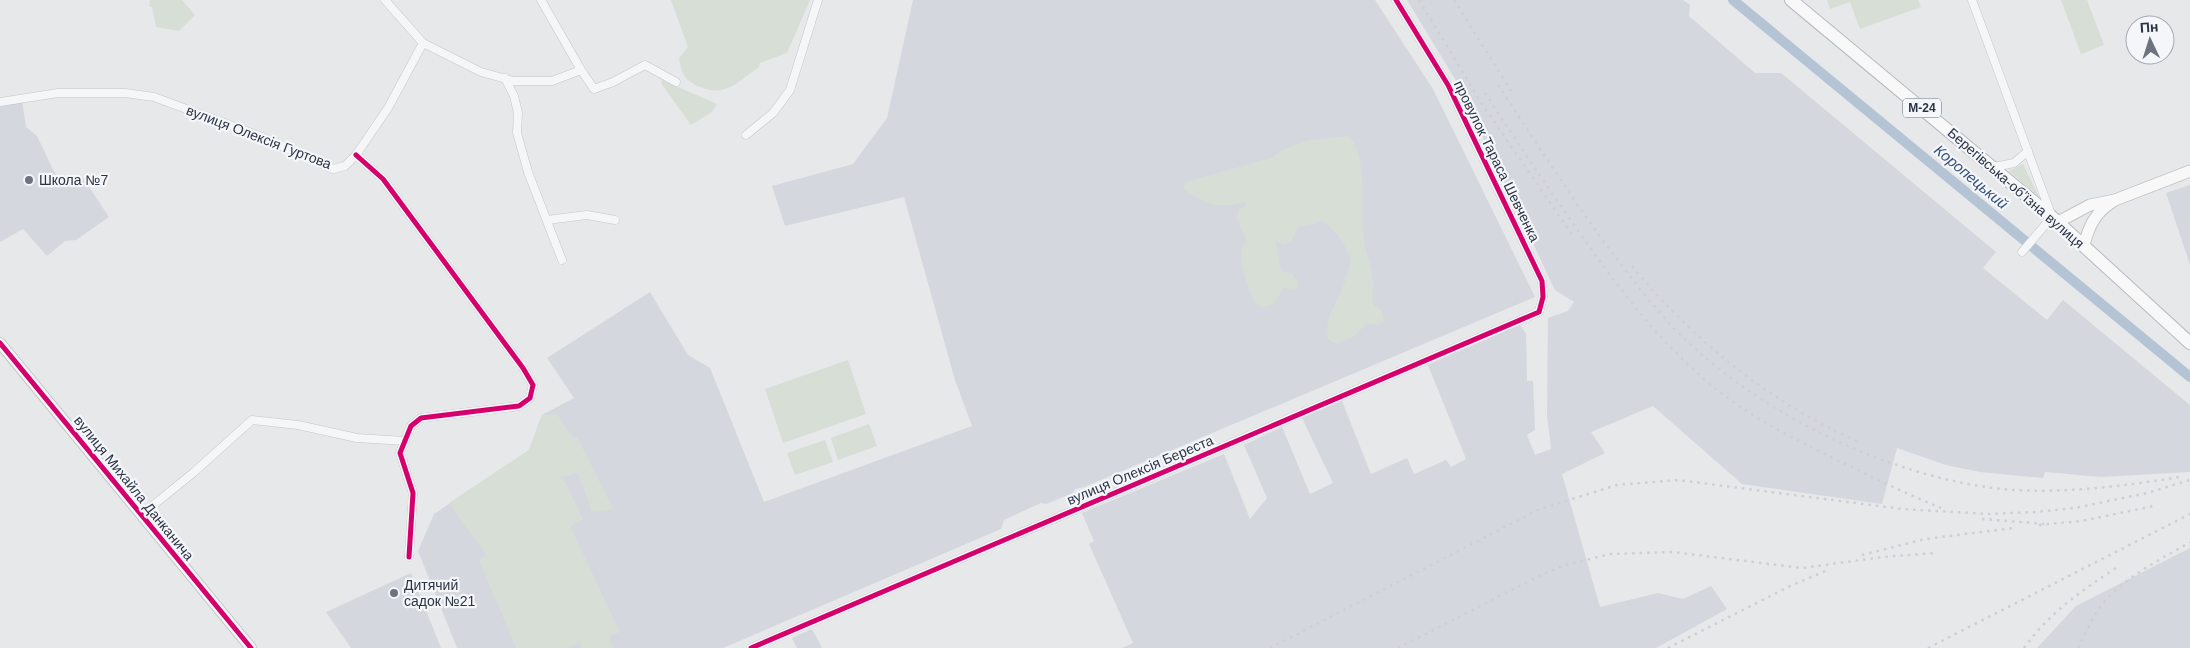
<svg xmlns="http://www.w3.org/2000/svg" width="2190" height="648" font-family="Arial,sans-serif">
<rect width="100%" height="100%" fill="#e6e8ea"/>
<g fill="#d4d7dd">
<polygon points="913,0 1375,0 1433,89 1535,297 1084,487 1075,489 1073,493 1046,504 1041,503 1004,520 1001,529 723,648 457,648 418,551 434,514 529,450 542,415 574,398 547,358 650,292 688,355 710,368 764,502 972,426 955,380 904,197 785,226 772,186 853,164 887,118"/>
<polygon points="1407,0 1683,0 1690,5 1689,16 1755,73 1781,73 1996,252 1983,268 2047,320 2063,300 2190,405 2190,472 2101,477 2045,472 2043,478 1980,472 1946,465 1897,448 1882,504 1742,484 1653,406 1591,432 1605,453 1562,474 1600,607 1658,593 1683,599 1711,586 1727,609 1656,648 1122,648 1133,643 1089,544 1094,541 1082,513 1224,454 1250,519 1267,498 1244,445 1282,427 1310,494 1333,483 1302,418 1342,401 1371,474 1407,458 1414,474 1446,460 1451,467 1466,459 1428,365 1520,325 1526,334 1527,381 1533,381 1535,430 1527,435 1535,455 1551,449 1547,415 1548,318 1568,311 1574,302 1555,290 1455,79"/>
<polygon points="22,101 26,127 37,136 61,186 81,175 109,217 76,240 65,241 47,256 23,229 0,242 0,104"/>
<polygon points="2190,185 2190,265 2166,193"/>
<polygon points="2190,548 2190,648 2037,648 2076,606"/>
<polygon points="411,573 441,648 351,648 326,612"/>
<polygon points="812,629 822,648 797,648 792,638"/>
</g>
<g fill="#d6ded6">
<polygon points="150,0 182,0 195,15 179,31 156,27 152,7 149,6"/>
<path d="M671 0H810L787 53 760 63 759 67C738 81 726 98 700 87 684 80 682 74 679 58L688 47Z"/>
<polygon points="1827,0 1918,0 1921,7 1860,29 1850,2 1830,9"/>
<polygon points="2061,0 2087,0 2104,45 2081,54"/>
<polygon points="662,80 717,104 712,112 691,125 661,83"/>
<path d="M1348 136C1370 155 1359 212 1364 240 1366 254 1371 266 1373 280 1374 290 1371 297 1374 306L1382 310 1384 322 1376 325 1367 324 1352 338 1336 344 1328 339 1327 327 1331 312 1344 284 1351 261C1345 243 1337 230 1320 220L1315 224 1298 227 1291 241 1283 245 1276 241 1281 271 1292 274 1298 282 1296 290 1283 288 1274 304C1269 306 1264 308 1259 306 1250 301 1239 260 1241 251 1241 247 1245 243 1246 240L1237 219 1239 209 1245 206 1246 202C1218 209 1207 205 1183 189L1185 182 1271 158 1284 149 1309 140Z"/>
<polygon points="2023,164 2039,197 2009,171"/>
<polygon points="848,360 866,414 783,443 765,389"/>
<polygon points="557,414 572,437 577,437 613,509 592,512 578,473 560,478 565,482 583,520 570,526 620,632 609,637 614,648 582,648 579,643 567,648 516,648 479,560 486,555 449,503 529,450 542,415"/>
<polygon points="869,424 877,446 838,460 831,438"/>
<polygon points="825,440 833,462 795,475 787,453"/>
</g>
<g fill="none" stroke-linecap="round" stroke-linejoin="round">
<polyline stroke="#b4c4d5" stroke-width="10" points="1733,0 2190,377"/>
<defs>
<g id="minor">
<polyline points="385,0 423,43 481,72 513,81 552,81 581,70"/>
<polyline points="541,0 581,70 594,89 613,82 645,65 676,82"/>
<polyline points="1972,0 2052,217 2022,252"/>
<polyline points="505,78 514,96 518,113 517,133 528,172 562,260"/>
<polyline points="0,102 58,93 125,93 154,97 262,137 333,169 345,166 356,155 388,108 423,43"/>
<polyline points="746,135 773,113 790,90 818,0"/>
<polyline points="356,155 383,179 523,368 533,385 530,398 519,406 421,418 411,426 400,453 413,493 409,557"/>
<polyline points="1994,167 2014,163 2028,151"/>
<polyline points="547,220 587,215 615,220"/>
<polyline points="141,515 193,473 252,420 298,425 357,438 405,441"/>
<polyline points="751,648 1539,312 1543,297 1542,281 1448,85 1396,0"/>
</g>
<polyline id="tertiary" points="0,343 251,648"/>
<g id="secondary">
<polyline points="2058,222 2090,205 2115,200 2190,171"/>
<path d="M2084 245C2089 226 2095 213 2112 202"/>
</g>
<polyline id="trunk" points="1791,0 2052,217 2190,343"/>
</defs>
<use href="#minor" stroke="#c4c6c8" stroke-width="9"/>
<use href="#tertiary" stroke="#c4c6c8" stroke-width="12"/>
<use href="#secondary" stroke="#c4c6c8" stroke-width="13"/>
<use href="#trunk" stroke="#b8bbbf" stroke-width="14"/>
<use href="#minor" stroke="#f5f6f7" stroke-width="8"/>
<use href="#tertiary" stroke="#f5f6f7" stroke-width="10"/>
<use href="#secondary" stroke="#f8f8f8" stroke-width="11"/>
<use href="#trunk" stroke="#f8f8f8" stroke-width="12"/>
<g stroke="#cecfd2" stroke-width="2.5" stroke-dasharray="2.5 5" stroke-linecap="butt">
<polyline points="1419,0 1482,104 1573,236"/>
<polyline points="1454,0 1511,91"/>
<path d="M1498 85C1552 166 1604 251 1670 324 1751 411 1894 481 2013 490 2068 493 2126 486 2179 477"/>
<path d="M1485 93C1513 136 1542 179 1572 222 1615 284 1660 345 1720 392 1754 419 1793 438 1831 457 1868 475 1904 493 1941 508"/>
<path d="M1632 266C1693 340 1770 403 1859 442"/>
<polyline points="1982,519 2045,524"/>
<polyline points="2039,525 2081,521 2154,506"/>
<polyline points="1862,555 1925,539 2014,528"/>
<polyline points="1270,648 1540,509 1617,485 1678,480 1902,509 1988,514 2036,512 2075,508 2147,493 2190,480"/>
<polyline points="1398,648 1543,574 1565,565 1610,554 1673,552 1802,568 1883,557 1937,553"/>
<polyline points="1668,648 1790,586 1828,570"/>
<polyline points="1928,648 2190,514"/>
<path d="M2024 648C2049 613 2081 591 2116 568"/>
<path d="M2078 648C2086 632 2093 615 2105 601 2128 575 2160 560 2190 542"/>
</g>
<defs>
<g id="cycleway">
<polyline points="356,155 383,179 523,368 533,385 530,398 519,406 421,418 411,426 400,453 413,493 409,557"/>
<polyline points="0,343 251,648"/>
<polyline points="751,648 1539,312 1543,297 1542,281 1448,85 1396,0"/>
</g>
</defs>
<use href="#cycleway" stroke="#f4f6f9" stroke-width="8"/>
<use href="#cycleway" stroke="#d6006c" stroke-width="5"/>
</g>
<g fill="#6c737f" stroke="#f4f6f9" stroke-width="2">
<circle cx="29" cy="180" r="5"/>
<circle cx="394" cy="593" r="5"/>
</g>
<g text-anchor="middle" stroke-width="4.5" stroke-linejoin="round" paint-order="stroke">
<rect fill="#f4f6f9" stroke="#676e7b" stroke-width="1" x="1903" y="98.5" width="38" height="19" rx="4"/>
<g font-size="12" font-weight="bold" fill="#2b3445">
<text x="1922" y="112">М-24</text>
</g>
<g font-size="14" fill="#2b3445" stroke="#f4f6f9">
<text transform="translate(259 137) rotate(21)" y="5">вулиця Олексія Гуртова</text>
<text transform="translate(1497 161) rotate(64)" y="5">провулок Тараса Шевченка</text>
<text transform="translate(2016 188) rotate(41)" y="5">Берегівська-обʼїзна вулиця</text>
<text transform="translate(1140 470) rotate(-23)" y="5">вулиця Олексія Береста</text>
<text transform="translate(134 488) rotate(51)" y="5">вулиця Михайла Данканича</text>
</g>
<g font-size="14" fill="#2b3445" stroke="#f4f6f9" text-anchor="start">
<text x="39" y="185">Школа №7</text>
<text x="404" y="590">Дитячий<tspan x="404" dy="16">садок №21</tspan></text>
</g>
<g font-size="15" font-style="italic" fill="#34527a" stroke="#f4f6f9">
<text transform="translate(1971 177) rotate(40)" y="5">Коропецький</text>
</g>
</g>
<g transform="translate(2150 40) rotate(356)"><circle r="24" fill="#f4f6f9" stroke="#a4a8b1"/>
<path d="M0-4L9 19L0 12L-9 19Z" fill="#6c737f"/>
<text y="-8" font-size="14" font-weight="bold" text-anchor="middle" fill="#2b3445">Пн</text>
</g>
</svg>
